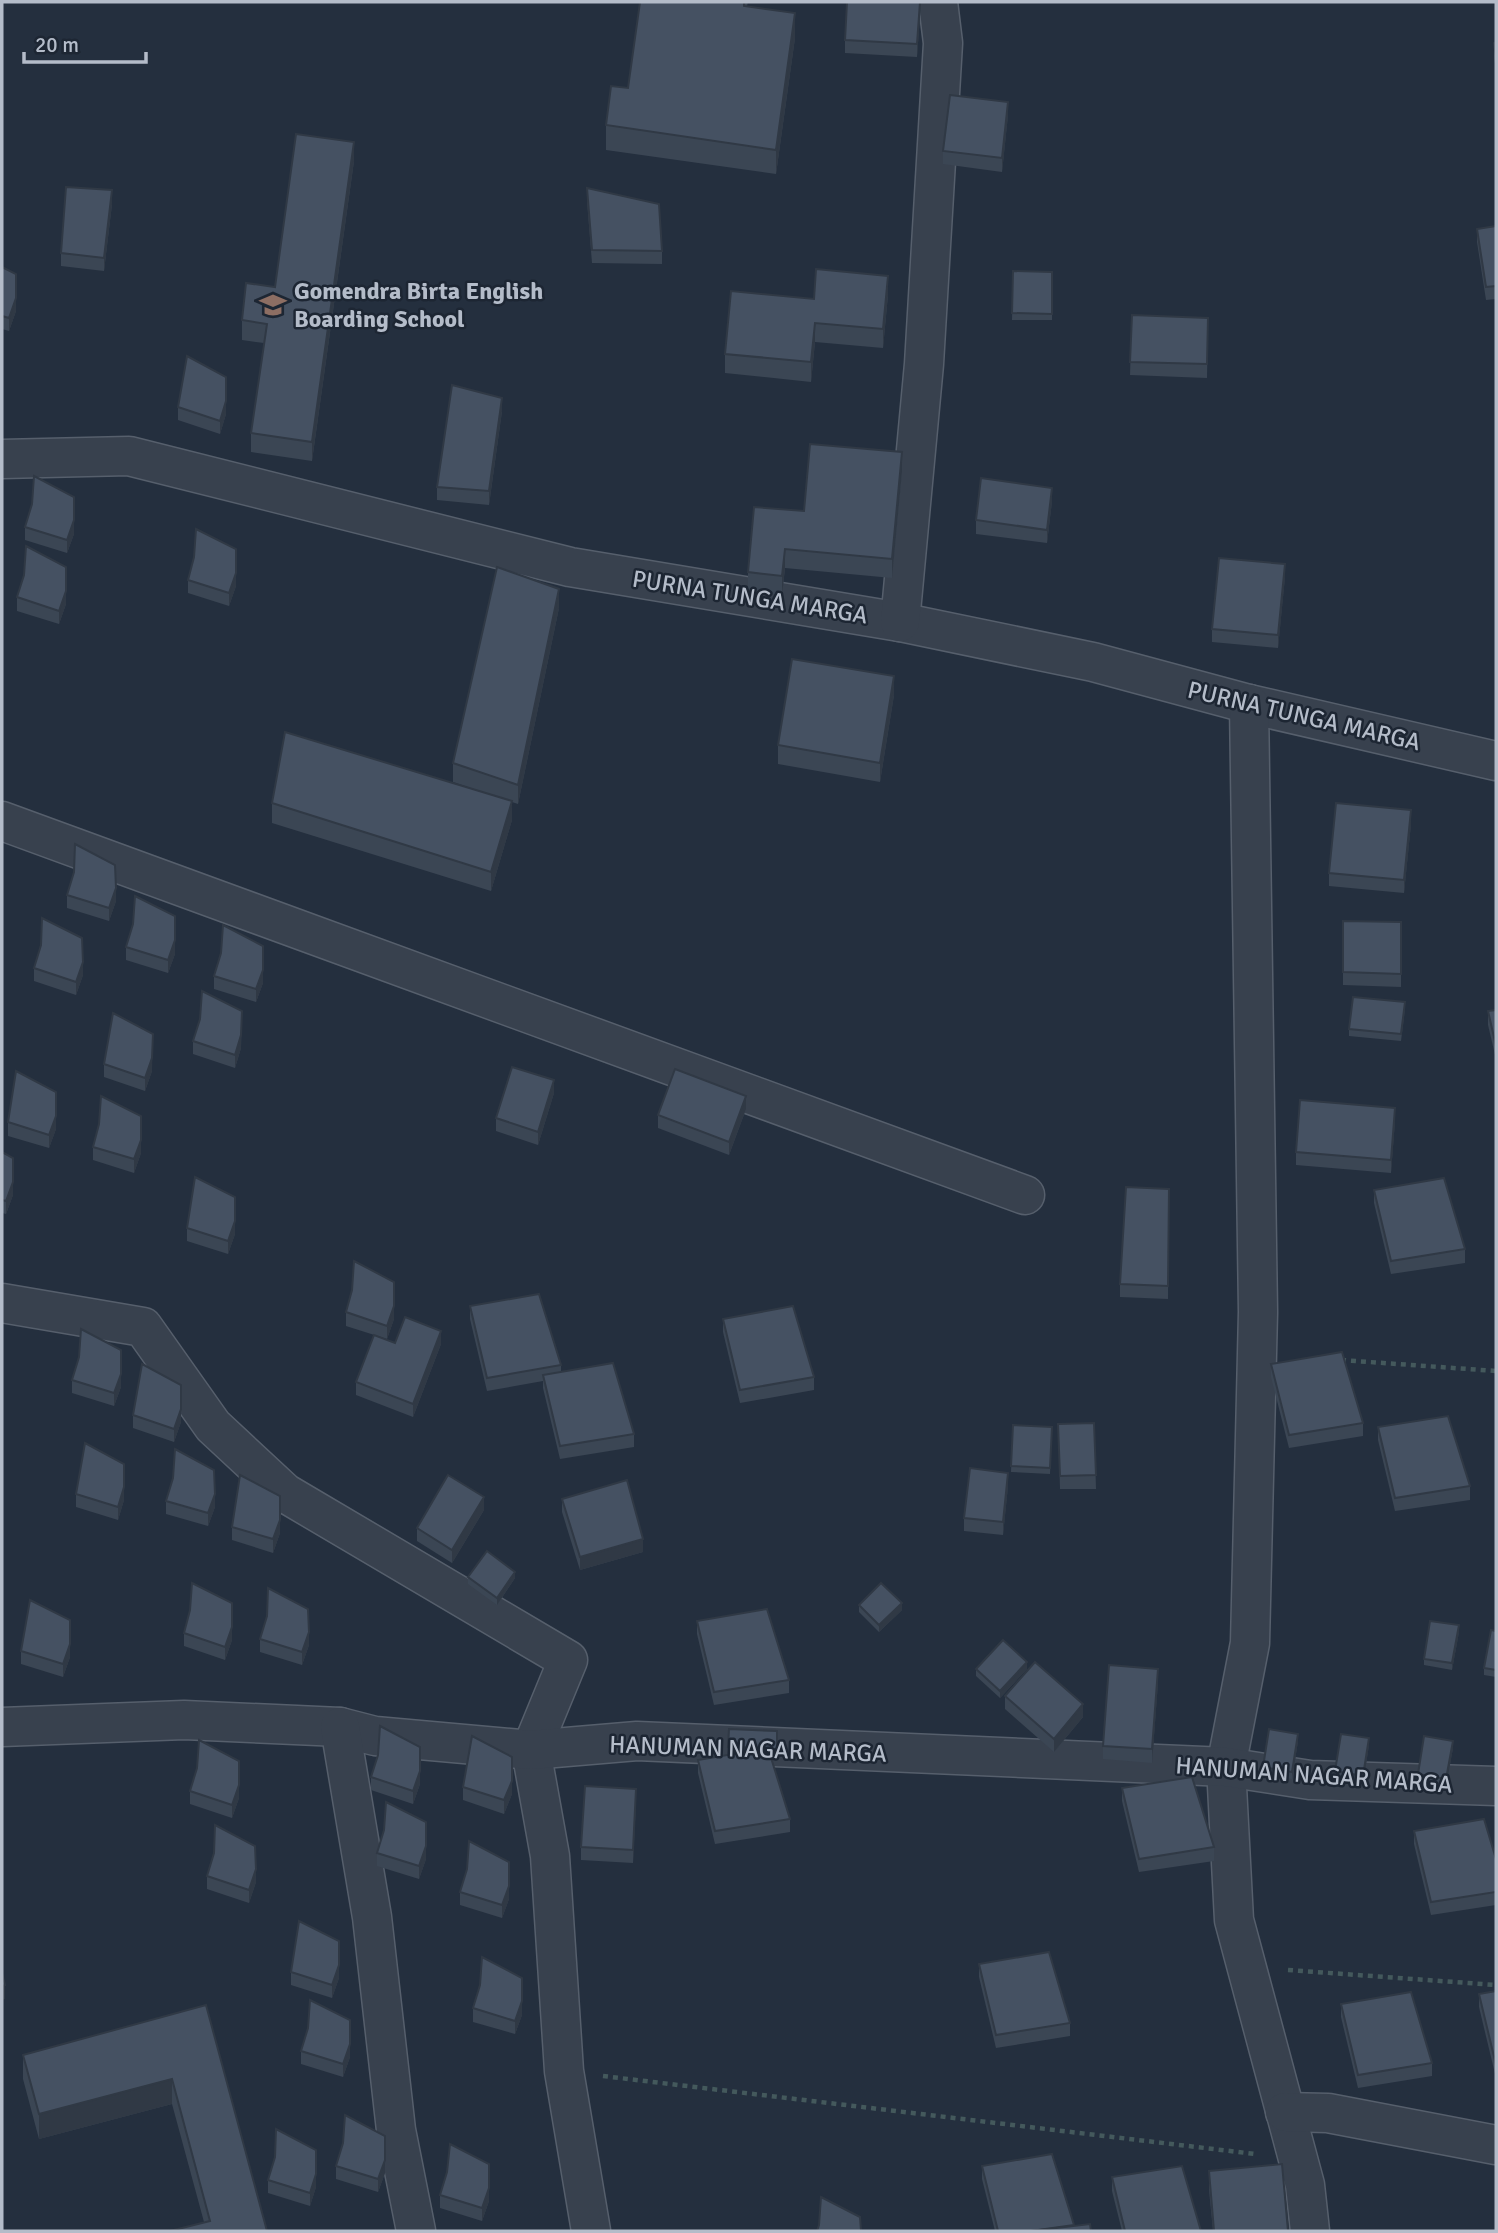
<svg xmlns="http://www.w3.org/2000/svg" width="1498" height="2233" font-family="Signika,sans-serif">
<rect width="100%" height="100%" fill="#242f3e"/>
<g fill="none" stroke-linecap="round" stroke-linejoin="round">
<defs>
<g id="minor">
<polyline points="2,459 129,456 570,567 900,622 1093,662 1249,704 1496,761"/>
<polyline points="900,622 924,364 943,43 938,2"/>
<polyline points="1249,704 1258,1312 1250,1643 1226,1767 1234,1920 1305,2185 1310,2231"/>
<polyline points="2,821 1025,1195"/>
<polyline points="2,1303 143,1327 213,1426 285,1493 568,1660 531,1750 550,1856 564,2071 591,2231"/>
<polyline points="2,1727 184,1720 340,1727 375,1736 531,1750 637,1741 1226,1767 1310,1780 1496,1786"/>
<polyline points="340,1727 372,1917 396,2130 416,2231"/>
<polyline points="1285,2112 1328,2113 1496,2145"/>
</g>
</defs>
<use href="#minor" stroke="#565f6c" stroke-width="41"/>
<g stroke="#44595c" stroke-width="4.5" stroke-dasharray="5 5" stroke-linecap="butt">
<polyline points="1341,1360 1496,1371"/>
<polyline points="1288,1970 1496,1985"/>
<polyline points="603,2076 1255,2154"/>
</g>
<use href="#minor" stroke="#38414e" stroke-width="38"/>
</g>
<g fill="#3b4654">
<polygon points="640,2 748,2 747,6 795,38 776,174 606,150 606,125 628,88"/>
<polygon points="921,2 917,57 845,53 845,40"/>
<polygon points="1496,42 1496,71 1494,56 1494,43"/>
<polygon points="1008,115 1002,172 943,164 943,151"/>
<polygon points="354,161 312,461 251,452 251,433 264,343 242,340 242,320 275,287"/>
<polygon points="587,188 662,251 662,264 592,263 587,201"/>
<polygon points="112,204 104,271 61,266 61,253"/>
<polygon points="1496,226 1496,299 1486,300 1477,242 1477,229"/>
<polygon points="2,267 16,274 16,311 9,331 2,329"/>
<polygon points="1013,271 1052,272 1052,320 1012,320"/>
<polygon points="888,295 883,348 815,342 811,382 725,373 725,354 814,299"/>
<polygon points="1132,315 1208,318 1207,378 1130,375"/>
<polygon points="226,377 226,414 220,434 178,420 178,407"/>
<polygon points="502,411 489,505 437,500 437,487"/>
<polygon points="902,471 892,578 785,568 782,595 748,591 748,572 804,511"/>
<polygon points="1052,501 1047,543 976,534 976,520"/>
<polygon points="25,527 74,534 67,553 25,540"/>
<polygon points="1285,577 1278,648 1212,642 1212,629"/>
<polygon points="188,580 236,586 229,606 188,593"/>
<polygon points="17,597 66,604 59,624 17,611"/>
<polygon points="559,608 518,804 512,802 512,820 491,891 272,823 272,803 491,795 453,782 453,763"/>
<polygon points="894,695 880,782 778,764 778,745"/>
<polygon points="1411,824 1404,893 1329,886 1329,873"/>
<polygon points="67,895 116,901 109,921 67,908"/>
<polygon points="175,916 175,954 168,973 126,960 126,947"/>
<polygon points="1401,922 1401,987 1343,985 1343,972"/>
<polygon points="263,946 263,983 256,1002 214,989 214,976 221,953"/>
<polygon points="34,968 83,975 76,995 34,981"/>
<polygon points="1405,1009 1401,1041 1349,1036 1349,1029"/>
<polygon points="1496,1010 1496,1059 1488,1025 1488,1011"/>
<polygon points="242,1011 241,1048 235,1068 193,1054 193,1041"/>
<polygon points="104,1064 152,1071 145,1091 104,1077"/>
<polygon points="56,1092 56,1129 49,1148 8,1136 8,1122"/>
<polygon points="554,1093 538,1145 496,1131 496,1118"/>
<polygon points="746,1109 729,1155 658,1128 658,1115"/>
<polygon points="1395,1121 1391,1173 1296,1165 1296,1152"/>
<polygon points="93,1147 141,1153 134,1173 93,1160"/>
<polygon points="2,1152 13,1158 13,1195 6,1214 2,1213"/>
<polygon points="1169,1189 1168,1299 1120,1297 1120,1284"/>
<polygon points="1374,1190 1465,1249 1465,1263 1391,1274 1374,1203"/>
<polygon points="187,1228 235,1234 228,1254 187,1241"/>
<polygon points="394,1282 394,1319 387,1339 346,1326 346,1312"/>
<polygon points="470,1306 561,1365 561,1372 634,1434 634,1447 560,1459 543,1388 543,1381 487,1391 470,1319"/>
<polygon points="723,1319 814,1377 814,1390 740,1403 723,1332"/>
<polygon points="395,1343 441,1344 413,1417 356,1395 356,1382"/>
<polygon points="1271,1364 1363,1423 1363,1436 1289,1448 1271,1377"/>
<polygon points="72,1380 121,1387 114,1406 72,1393"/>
<polygon points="181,1385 181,1422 174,1442 133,1428 133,1415"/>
<polygon points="1094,1423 1096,1489 1060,1489 1058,1424"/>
<polygon points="1013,1425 1052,1427 1050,1474 1011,1472"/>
<polygon points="1378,1427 1470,1486 1470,1500 1395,1511 1378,1440"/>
<polygon points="1008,1486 1003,1535 964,1531 964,1518"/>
<polygon points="76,1494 124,1500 118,1520 76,1507"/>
<polygon points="280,1496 280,1533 273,1553 232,1540 232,1527"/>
<polygon points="562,1499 643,1552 580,1570 562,1512"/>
<polygon points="166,1501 215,1507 208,1526 166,1514"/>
<polygon points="484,1510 452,1563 417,1541 417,1528"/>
<polygon points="468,1577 515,1578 497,1605 468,1584"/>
<polygon points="859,1605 902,1610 879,1632 859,1612"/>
<polygon points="190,1610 232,1640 225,1660 184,1646 184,1633"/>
<polygon points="267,1616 309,1645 302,1665 260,1652 260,1639"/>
<polygon points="697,1621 789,1680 789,1693 714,1705 697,1634"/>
<polygon points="1496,1631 1496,1677 1484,1675 1484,1668"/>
<polygon points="1459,1632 1452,1670 1424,1665 1424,1659"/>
<polygon points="21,1651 70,1657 63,1677 21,1664"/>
<polygon points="976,1669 1027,1669 1000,1698 976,1676"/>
<polygon points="1158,1682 1152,1763 1103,1759 1103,1746"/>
<polygon points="1005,1696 1083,1717 1054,1752 1005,1709"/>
<polygon points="729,1729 777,1731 777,1756 770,1755 790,1819 790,1832 715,1844 698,1773 698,1760 732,1754 728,1754"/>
<polygon points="1298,1741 1292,1779 1263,1774 1263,1767"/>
<polygon points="1369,1745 1363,1783 1335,1778 1335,1771"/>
<polygon points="1453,1748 1446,1786 1418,1780 1418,1774"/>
<polygon points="512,1757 512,1794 504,1814 463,1800 463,1787"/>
<polygon points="371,1777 420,1784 413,1804 371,1790"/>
<polygon points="1122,1788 1214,1847 1214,1861 1139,1872 1122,1801"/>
<polygon points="190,1791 239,1798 232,1818 190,1804"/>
<polygon points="636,1802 633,1863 581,1860 581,1847"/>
<polygon points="1414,1831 1496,1859 1496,1905 1431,1915 1414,1844"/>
<polygon points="377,1853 426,1859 419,1879 377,1866"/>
<polygon points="467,1869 509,1899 502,1918 460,1905 460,1892"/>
<polygon points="207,1876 256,1882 249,1903 207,1889"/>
<polygon points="979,1964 1070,2023 1070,2036 996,2048 979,1977"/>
<polygon points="291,1972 339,1978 332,1998 291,1985"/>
<polygon points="1496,1991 1496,2078 1479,2007 1479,1994"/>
<polygon points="1341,2004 1432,2063 1432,2076 1358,2088 1341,2017"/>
<polygon points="206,2005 267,2231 204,2222 172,2104 39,2139 23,2079 23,2055"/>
<polygon points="473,2008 522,2015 515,2034 473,2022"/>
<polygon points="301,2051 350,2057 343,2077 301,2064"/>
<polygon points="316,2150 316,2187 310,2206 268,2193 268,2180"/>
<polygon points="336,2166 385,2173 378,2192 336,2179"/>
<polygon points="982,2166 1074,2226 1091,2231 995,2231 982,2179"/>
<polygon points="1209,2171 1288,2231 1213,2231 1209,2190"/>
<polygon points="447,2172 489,2201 482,2221 440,2208 440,2195"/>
<polygon points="1112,2177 1201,2231 1122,2231 1112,2191"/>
</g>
<g fill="#303945">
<polygon points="920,2 921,2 917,57 917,44"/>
<polygon points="795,13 795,38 776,174 776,150"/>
<polygon points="1008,102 1008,115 1002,172 1002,158"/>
<polygon points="354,142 354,161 312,461 312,442"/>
<polygon points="112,190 112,204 104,271 104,258"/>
<polygon points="888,276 888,295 883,348 883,329"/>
<polygon points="16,298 16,311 9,331 9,318"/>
<polygon points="815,323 815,342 811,382 811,362"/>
<polygon points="502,398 502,411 489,505 489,491"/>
<polygon points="226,401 226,414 220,434 220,421"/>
<polygon points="902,452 902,471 892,578 892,559"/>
<polygon points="1052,488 1052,501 1047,543 1047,530"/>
<polygon points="74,520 74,534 67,553 67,540"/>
<polygon points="785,549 785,568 782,595 782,576"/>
<polygon points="1285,564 1285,577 1278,648 1278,635"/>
<polygon points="236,573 236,586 229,606 229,593"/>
<polygon points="559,589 559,608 518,804 518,785"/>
<polygon points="66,591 66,604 59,624 59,611"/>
<polygon points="894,676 894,695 880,782 880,763"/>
<polygon points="512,801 512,820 491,891 491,872"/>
<polygon points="1411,810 1411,824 1404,893 1404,880"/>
<polygon points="116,888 116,901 109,921 109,908"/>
<polygon points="175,940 175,954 168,973 168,960"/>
<polygon points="83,962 83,975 76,995 76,982"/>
<polygon points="263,970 263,983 256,1002 256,989"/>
<polygon points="153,1034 152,1071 145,1091 145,1078"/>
<polygon points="241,1035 241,1048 235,1068 235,1055"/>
<polygon points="554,1080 554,1093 538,1145 538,1132"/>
<polygon points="746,1096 746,1109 729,1155 729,1142"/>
<polygon points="1395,1108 1395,1121 1391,1173 1391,1160"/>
<polygon points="56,1116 56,1129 49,1148 49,1135"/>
<polygon points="141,1140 141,1153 134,1173 134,1159"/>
<polygon points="13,1182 13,1195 6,1214 6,1201"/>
<polygon points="235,1197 235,1234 228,1254 228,1241"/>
<polygon points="394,1306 394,1319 387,1339 387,1326"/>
<polygon points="441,1331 441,1344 413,1417 413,1404"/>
<polygon points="121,1374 121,1387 114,1406 114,1393"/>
<polygon points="181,1409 181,1422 174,1442 174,1429"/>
<polygon points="124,1464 124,1500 118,1520 118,1507"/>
<polygon points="1008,1473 1008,1486 1003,1535 1003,1522"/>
<polygon points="215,1494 215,1507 208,1526 208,1513"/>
<polygon points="484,1497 484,1510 452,1563 452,1550"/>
<polygon points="280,1520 280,1533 273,1553 273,1539"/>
<polygon points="643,1539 643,1552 580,1570 580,1557"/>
<polygon points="515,1572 515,1578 497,1605 497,1598"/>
<polygon points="902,1603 902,1610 879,1632 879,1625"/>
<polygon points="1459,1625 1459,1632 1452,1670 1452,1663"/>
<polygon points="232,1627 232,1640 225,1660 225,1647"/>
<polygon points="309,1632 309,1645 302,1665 302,1652"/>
<polygon points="70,1644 70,1657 63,1677 63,1664"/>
<polygon points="1027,1662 1027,1669 1000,1698 1000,1691"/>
<polygon points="1158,1669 1158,1682 1152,1763 1152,1749"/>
<polygon points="1083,1704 1083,1717 1054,1752 1054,1739"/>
<polygon points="1298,1734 1298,1741 1292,1779 1292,1772"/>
<polygon points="1369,1738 1369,1745 1363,1783 1363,1776"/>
<polygon points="1453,1741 1453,1748 1446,1786 1446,1779"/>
<polygon points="420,1771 420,1784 413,1804 413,1791"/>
<polygon points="512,1781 512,1794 504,1814 504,1800"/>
<polygon points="239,1785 239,1798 232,1818 232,1805"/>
<polygon points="636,1789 636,1802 633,1863 633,1850"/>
<polygon points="426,1846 426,1859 419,1879 419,1866"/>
<polygon points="256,1869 256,1882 249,1903 249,1890"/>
<polygon points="509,1886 509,1899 502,1918 502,1905"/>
<polygon points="339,1965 339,1978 332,1998 332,1985"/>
<polygon points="5,1985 5,1999 2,2000 2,1986"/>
<polygon points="522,2001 522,2015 515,2034 515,2021"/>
<polygon points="350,2020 350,2057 343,2077 343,2064"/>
<polygon points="172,2079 172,2104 39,2139 39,2114"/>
<polygon points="385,2160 385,2173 378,2192 378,2179"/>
<polygon points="316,2174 316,2187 310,2206 310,2193"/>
<polygon points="489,2178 489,2201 482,2221 482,2208"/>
</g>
<g fill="#455162" stroke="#303945" stroke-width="2">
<polygon points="640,2 744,2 744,6 795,13 776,150 606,125 611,86 628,88"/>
<polygon points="847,2 920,2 917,44 845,40"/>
<polygon points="1496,42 1496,58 1494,43"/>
<polygon points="950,95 1008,102 1002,158 943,151"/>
<polygon points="296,134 354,142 312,442 251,433 267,324 242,320 246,283 275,287"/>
<polygon points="66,187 112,190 104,258 61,253"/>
<polygon points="587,188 659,204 662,251 592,250"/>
<polygon points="1496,226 1496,286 1486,287 1477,229"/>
<polygon points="2,267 16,274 16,298 9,318 2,316"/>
<polygon points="816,269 888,276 883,329 815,323 811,362 725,354 731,291 814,299"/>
<polygon points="1013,271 1052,272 1052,314 1012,313"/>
<polygon points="1132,315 1208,318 1207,364 1130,362"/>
<polygon points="187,356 226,377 226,401 220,421 178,407"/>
<polygon points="452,385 502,398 489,491 437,487"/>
<polygon points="810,444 902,452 892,559 785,549 782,576 748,572 754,507 804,511"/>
<polygon points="34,476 74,497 74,520 67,540 25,527 32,504"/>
<polygon points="981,478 1052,488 1047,530 976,520"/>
<polygon points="196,529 236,549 236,573 229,593 188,580 194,557"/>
<polygon points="26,546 66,567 66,591 59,611 17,597 24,575"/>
<polygon points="1219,558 1285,564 1278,635 1212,629"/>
<polygon points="497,567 559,589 518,785 453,763"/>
<polygon points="792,659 894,676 880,763 778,745"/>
<polygon points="285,732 512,801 491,872 272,803"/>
<polygon points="1336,803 1411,810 1404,880 1329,873"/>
<polygon points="75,844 115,865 116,888 109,908 67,895 74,872"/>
<polygon points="135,896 175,916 175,940 168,960 126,947 133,924"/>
<polygon points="42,918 82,938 83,962 76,982 34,968 41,945"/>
<polygon points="1343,921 1401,922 1401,974 1343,972"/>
<polygon points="223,925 263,946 263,970 256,989 214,976 221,953"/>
<polygon points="202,991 242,1011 241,1035 235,1055 193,1041 200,1019"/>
<polygon points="1353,997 1405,1002 1401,1034 1349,1029"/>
<polygon points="1496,1010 1496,1046 1488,1011"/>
<polygon points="113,1013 153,1034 152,1058 145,1078 104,1064"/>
<polygon points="512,1067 554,1080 538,1132 496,1118"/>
<polygon points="675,1069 746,1096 729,1142 658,1115"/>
<polygon points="16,1071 56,1092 56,1116 49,1135 8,1122"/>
<polygon points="101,1096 141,1116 141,1140 134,1159 93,1147 99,1124"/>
<polygon points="1300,1100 1395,1108 1391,1160 1296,1152"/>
<polygon points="2,1152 13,1158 13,1182 6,1201 2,1200"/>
<polygon points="195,1177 235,1197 235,1221 228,1241 187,1228"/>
<polygon points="1444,1178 1465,1249 1391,1261 1374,1190"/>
<polygon points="1126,1187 1169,1189 1168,1286 1120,1284"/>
<polygon points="354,1261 394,1282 394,1306 387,1326 346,1312 352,1290"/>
<polygon points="539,1294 561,1365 487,1378 470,1306"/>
<polygon points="793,1306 814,1377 740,1390 723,1319"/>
<polygon points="405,1317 441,1331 413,1404 356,1382 374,1335 395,1343"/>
<polygon points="81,1329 121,1350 121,1374 114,1393 72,1380 79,1357"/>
<polygon points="1342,1352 1363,1423 1289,1435 1271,1364"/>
<polygon points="613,1363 634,1434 560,1446 543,1375"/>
<polygon points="142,1364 181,1385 181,1409 174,1429 133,1415"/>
<polygon points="1448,1416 1470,1486 1395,1498 1378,1427"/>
<polygon points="1094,1423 1096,1475 1060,1476 1058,1424"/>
<polygon points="1013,1425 1052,1427 1050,1468 1011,1466"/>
<polygon points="85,1443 124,1464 124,1487 118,1507 76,1494"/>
<polygon points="175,1449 214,1470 215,1494 208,1513 166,1501 173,1478"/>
<polygon points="970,1468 1008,1473 1003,1522 964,1518"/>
<polygon points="240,1475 280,1496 280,1520 273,1539 232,1527"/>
<polygon points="448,1475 484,1497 452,1550 417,1528"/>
<polygon points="627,1480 643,1539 580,1557 562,1499"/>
<polygon points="487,1551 515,1572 497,1598 468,1577"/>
<polygon points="192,1583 232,1603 232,1627 225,1647 184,1633 190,1610"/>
<polygon points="881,1583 902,1603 879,1625 859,1605"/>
<polygon points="268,1588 308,1609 309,1632 302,1652 260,1639 267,1616"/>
<polygon points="30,1600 70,1620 70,1644 63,1664 21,1651"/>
<polygon points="767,1609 789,1680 714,1692 697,1621"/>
<polygon points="1430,1621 1459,1625 1452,1663 1424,1659"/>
<polygon points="1491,1630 1496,1631 1496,1670 1484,1668"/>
<polygon points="1003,1640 1027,1662 1000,1691 976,1669"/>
<polygon points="1035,1662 1083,1704 1054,1739 1005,1696"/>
<polygon points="1109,1665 1158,1669 1152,1749 1103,1746"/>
<polygon points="380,1726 420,1747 420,1771 413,1791 371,1777 378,1755"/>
<polygon points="729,1729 777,1731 777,1749 768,1749 768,1748 728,1747"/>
<polygon points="1269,1729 1298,1734 1292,1772 1263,1767"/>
<polygon points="1341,1734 1369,1738 1363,1776 1335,1771"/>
<polygon points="472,1736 512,1757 512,1781 504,1800 463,1787"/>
<polygon points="1424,1736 1453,1741 1446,1779 1418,1774"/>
<polygon points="199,1740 239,1761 239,1785 232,1805 190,1791 197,1768"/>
<polygon points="768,1748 790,1819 715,1831 698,1760"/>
<polygon points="1192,1777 1214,1847 1139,1859 1122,1788"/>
<polygon points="585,1786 636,1789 633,1850 581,1847"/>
<polygon points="386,1802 426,1822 426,1846 419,1866 377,1853 384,1830"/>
<polygon points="1484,1819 1496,1859 1496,1892 1431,1902 1414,1831"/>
<polygon points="215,1825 255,1846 256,1869 249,1890 207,1876 214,1853"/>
<polygon points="469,1841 509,1862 509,1886 502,1905 460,1892 467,1869"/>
<polygon points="299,1921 339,1941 339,1965 332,1985 291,1972"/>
<polygon points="1049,1952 1070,2023 996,2035 979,1964"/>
<polygon points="482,1957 522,1978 522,2001 515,2021 473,2008 480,1985"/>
<polygon points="2,1973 5,1985 2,1986"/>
<polygon points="1496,1991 1496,2065 1479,1994"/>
<polygon points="1411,1992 1432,2063 1358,2075 1341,2004"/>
<polygon points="310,2000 350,2020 350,2044 343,2064 301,2051 308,2028"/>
<polygon points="206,2005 267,2231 170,2231 210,2221 172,2079 39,2114 23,2055"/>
<polygon points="345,2115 385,2136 385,2160 378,2179 336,2166 343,2143"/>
<polygon points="276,2129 316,2150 316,2174 310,2193 268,2180 275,2157"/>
<polygon points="450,2144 489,2164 489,2188 482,2208 440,2195 447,2172"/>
<polygon points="1052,2154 1074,2225 1031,2231 998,2231 982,2166"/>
<polygon points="1282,2164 1288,2231 1214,2231 1209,2171"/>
<polygon points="1182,2166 1201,2231 1125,2231 1112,2177"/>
<polygon points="821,2197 860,2217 861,2231 817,2231 819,2225"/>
<polygon points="1090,2224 1091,2231 1031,2231"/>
</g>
<defs>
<symbol id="school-bare" viewBox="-9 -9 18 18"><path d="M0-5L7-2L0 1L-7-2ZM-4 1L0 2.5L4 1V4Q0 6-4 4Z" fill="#8d6e63" stroke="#1d2633" stroke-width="2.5" paint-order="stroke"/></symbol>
</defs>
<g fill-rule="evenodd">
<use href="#school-bare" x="254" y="286" width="38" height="38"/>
</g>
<g text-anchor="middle" stroke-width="5" stroke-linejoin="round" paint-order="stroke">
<g font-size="24" font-weight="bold" fill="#b4bcc9" stroke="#1d2633" text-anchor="start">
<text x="294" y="299">Gomendra Birta English<tspan x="294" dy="28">Boarding School</tspan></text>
</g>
<g font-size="24" fill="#b4bcc9" stroke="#1d2633">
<text transform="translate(750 597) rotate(9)" y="8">PURNA TUNGA MARGA</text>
<text transform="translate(1304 716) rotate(13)" y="8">PURNA TUNGA MARGA</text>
<text transform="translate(748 1749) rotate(2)" y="8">HANUMAN NAGAR MARGA</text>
<text transform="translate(1314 1775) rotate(4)" y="8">HANUMAN NAGAR MARGA</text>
</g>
</g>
<rect width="1498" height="2233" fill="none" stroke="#b4bcc9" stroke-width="7"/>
<path d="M24 52v10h122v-10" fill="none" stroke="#b4bcc9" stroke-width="3.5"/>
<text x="35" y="52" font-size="21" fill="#b4bcc9" stroke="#1d2633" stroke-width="5" paint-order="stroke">20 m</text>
</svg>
